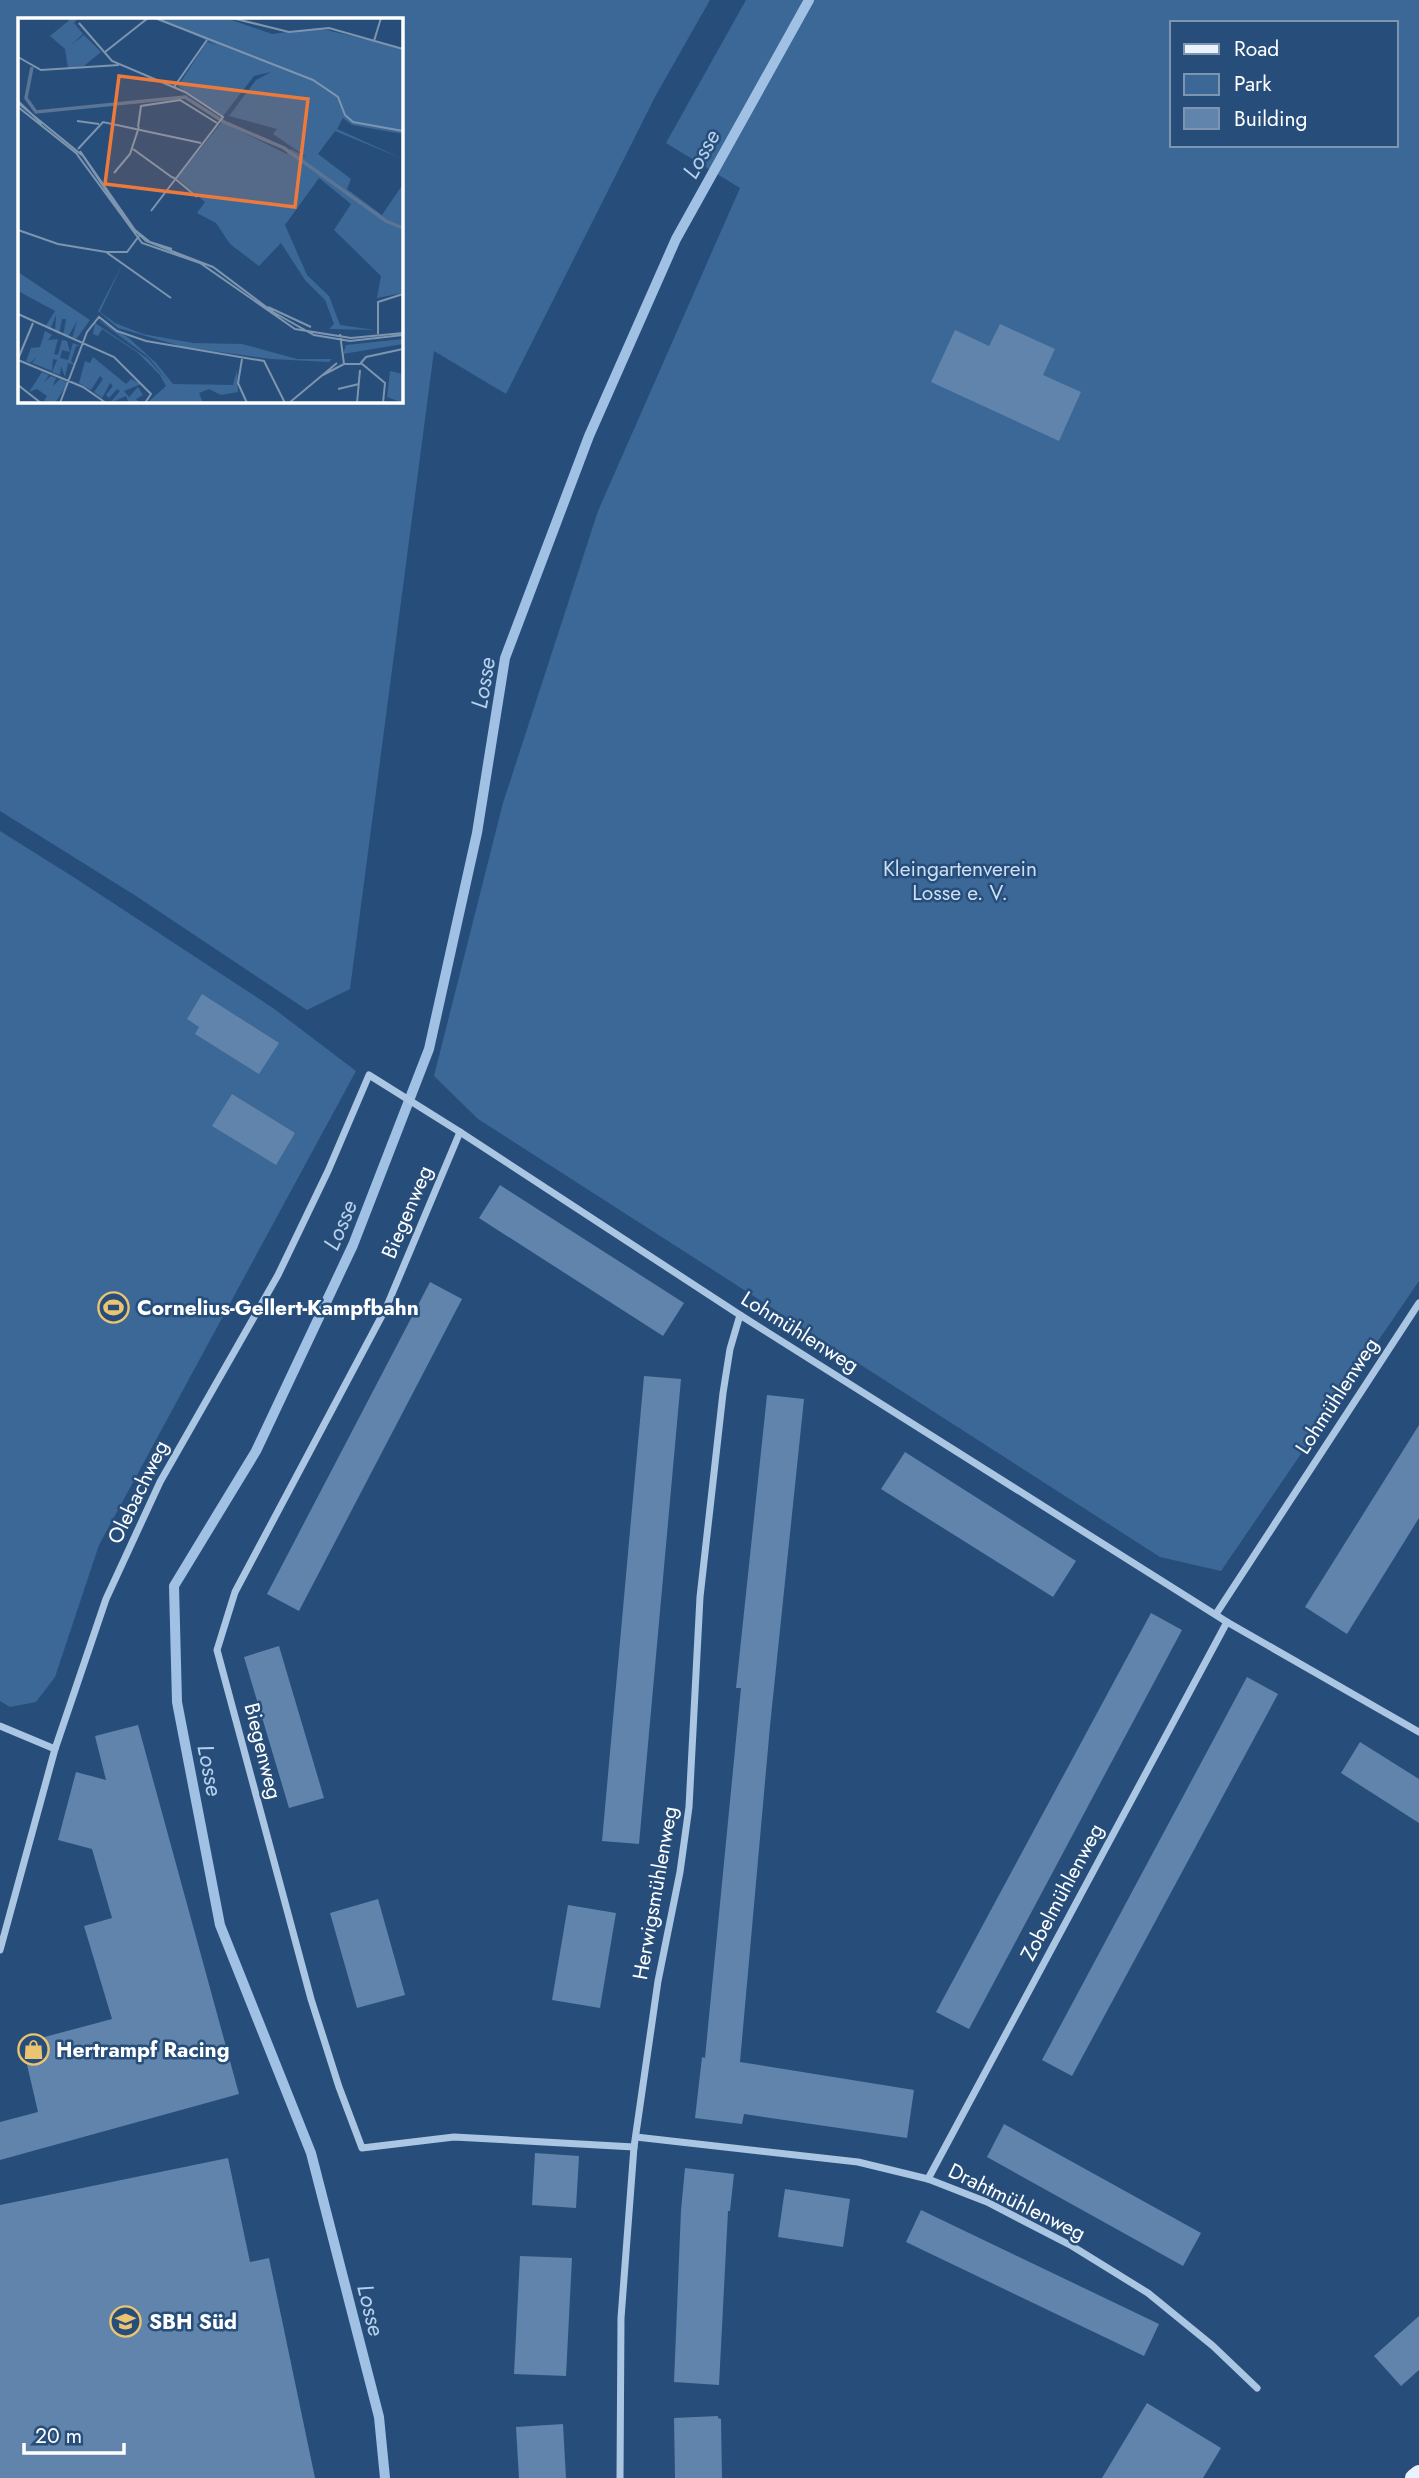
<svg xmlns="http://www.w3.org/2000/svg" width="1419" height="2478" font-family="Jost,sans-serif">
<rect width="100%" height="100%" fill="#274e7a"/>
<g fill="#3b6897" fill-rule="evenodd">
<path d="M0 0H710L656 95 506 394 434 351 350 989 307 1010 136 896 0 811ZM19 19H401V401H19Z"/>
<path d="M746 0H1419V1281L1221 1571 1160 1557 478 1119 434 1076 503 803 598 511 740 188 666 143ZM1172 23H1396V145H1172Z"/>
<polygon points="0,831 75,878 273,1008 356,1071 99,1545 55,1677 36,1702 10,1707 0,1701"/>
</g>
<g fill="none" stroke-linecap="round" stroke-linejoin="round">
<polyline stroke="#a0c1e4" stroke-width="10" points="385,2478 379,2417 311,2153 220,1925 177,1702 174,1586 256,1451 353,1245 429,1049 477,833 505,658 589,436 676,239 809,0"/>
</g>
<g fill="#6084ab">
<polygon points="1000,324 1055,349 1043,375 1081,392 1059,441 931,382 955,330 989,346"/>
<polygon points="202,994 279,1043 259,1074 195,1034 199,1027 187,1019"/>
<polygon points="232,1094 295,1133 276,1165 212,1126"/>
<polygon points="500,1185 684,1303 663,1336 479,1218"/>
<polygon points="430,1282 462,1299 299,1611 267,1594"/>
<polygon points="644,1376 681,1379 639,1844 602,1841"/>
<polygon points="767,1395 804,1399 770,1726 740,2062 914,2090 907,2138 744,2114 742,2124 695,2118 702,2057 705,2058 741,1688 736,1688"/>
<polygon points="1419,1425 1419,1518 1347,1634 1305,1607"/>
<polygon points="905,1452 1076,1561 1053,1597 881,1489"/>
<polygon points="1151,1613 1182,1630 969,2029 936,2012"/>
<polygon points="279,1646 324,1798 289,1808 244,1657"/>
<polygon points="1247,1677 1278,1694 1072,2076 1042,2060"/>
<polygon points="138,1725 239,2094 0,2160 0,2122 38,2112 22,2043 112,2019 84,1926 112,1918 92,1849 58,1840 76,1772 106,1780 95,1736"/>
<polygon points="1360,1742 1419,1779 1419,1823 1341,1773"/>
<polygon points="378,1899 405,1995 357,2008 330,1913"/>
<polygon points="568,1905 616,1913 600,2008 552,2000"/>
<polygon points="1004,2124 1201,2233 1183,2266 987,2157"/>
<polygon points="535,2153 579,2156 576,2208 532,2205"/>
<polygon points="228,2158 250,2262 269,2258 315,2478 0,2478 0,2205"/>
<polygon points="685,2168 734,2174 730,2211 728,2211 719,2385 674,2382 681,2210"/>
<polygon points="785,2189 850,2199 843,2247 778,2237"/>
<polygon points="921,2210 1159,2324 1144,2356 906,2242"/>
<polygon points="520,2256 572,2258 566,2376 514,2374"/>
<polygon points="1419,2316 1419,2370 1401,2386 1374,2356"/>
<polygon points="1147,2403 1221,2448 1203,2478 1102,2478"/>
<polygon points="718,2416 718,2418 721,2419 722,2478 675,2478 674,2418"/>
<polygon points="563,2424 566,2478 519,2478 516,2427"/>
</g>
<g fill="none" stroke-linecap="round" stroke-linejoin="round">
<g stroke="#abc6e3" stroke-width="7">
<polyline points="460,1132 386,1308 235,1592 217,1650 311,1999 339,2087 362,2148 454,2137 634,2147"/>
<polyline points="1216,1614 1419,1303"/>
<polyline points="0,1726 55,1749"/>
<polyline points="0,1950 55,1749 106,1599 160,1482 278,1275 328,1171 369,1075 460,1132 740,1315 1227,1622 1419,1732"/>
<polyline points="636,2137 858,2162 928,2179 987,2202 1072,2246 1148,2293 1213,2346 1257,2388"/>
<polyline points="928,2179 1227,1622"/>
<polyline points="620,2478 621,2318 634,2147 658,1981 680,1872 689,1807 700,1597 723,1393 730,1349 740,1315"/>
</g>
<polyline stroke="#eaf2fc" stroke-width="18" points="1414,2478 1419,2474"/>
</g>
<defs>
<symbol id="stadium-ring" viewBox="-11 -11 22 22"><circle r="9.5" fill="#274e7a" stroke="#ebc471" stroke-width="1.5"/><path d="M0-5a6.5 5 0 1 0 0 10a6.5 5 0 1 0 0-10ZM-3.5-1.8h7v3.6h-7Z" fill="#ebc471"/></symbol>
<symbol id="shop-ring" viewBox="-11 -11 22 22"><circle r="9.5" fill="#274e7a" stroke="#ebc471" stroke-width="1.5"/><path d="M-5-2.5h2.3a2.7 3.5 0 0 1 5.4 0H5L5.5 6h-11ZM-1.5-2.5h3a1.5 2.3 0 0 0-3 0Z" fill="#ebc471"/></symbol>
<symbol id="school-ring" viewBox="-11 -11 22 22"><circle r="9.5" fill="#274e7a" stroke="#ebc471" stroke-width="1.5"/><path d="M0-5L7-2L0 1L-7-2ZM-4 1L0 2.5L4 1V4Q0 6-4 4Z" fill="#ebc471"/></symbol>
</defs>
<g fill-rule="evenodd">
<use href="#stadium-ring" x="96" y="1290" width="35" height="35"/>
<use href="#shop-ring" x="16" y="2032" width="35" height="35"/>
<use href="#school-ring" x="108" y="2304" width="35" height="35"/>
</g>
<g text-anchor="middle" stroke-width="5" stroke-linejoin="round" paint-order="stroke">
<g font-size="21" fill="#cddff3" stroke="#274e7a">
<text x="960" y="876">Kleingartenverein<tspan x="960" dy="24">Losse e. V.</tspan></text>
</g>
<g font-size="21" fill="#fff" stroke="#274e7a">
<text transform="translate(407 1212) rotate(-67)" y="7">Biegenweg</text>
<text transform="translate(800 1332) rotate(32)" y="7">Lohmühlenweg</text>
<text transform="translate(1337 1396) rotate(-57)" y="7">Lohmühlenweg</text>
<text transform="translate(138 1492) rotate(-64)" y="7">Olebachweg</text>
<text transform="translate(263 1751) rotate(76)" y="7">Biegenweg</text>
<text transform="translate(1062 1892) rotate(-62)" y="7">Zobelmühlenweg</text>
<text transform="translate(655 1893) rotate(-80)" y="7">Herwigsmühlenweg</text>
<text transform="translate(1017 2202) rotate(26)" y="7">Drahtmühlenweg</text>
</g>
<g font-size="21" font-weight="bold" fill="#fff" stroke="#274e7a" text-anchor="start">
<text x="137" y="1315">Cornelius-Gellert-Kampfbahn</text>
<text x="56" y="2057">Hertrampf Racing</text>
<text x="149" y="2329">SBH Süd</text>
</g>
<g font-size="23" font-style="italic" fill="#b6d0eb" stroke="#274e7a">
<text transform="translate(701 154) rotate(-61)" y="8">Losse</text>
<text transform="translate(483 683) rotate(-80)" y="8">Losse</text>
<text transform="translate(340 1225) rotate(-67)" y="8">Losse</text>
<text transform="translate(210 1770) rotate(79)" y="8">Losse</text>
<text transform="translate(371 2310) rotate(76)" y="8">Losse</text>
</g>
</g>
<g transform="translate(18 18)">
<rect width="385" height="385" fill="#274e7a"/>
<path d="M54 0 59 1 56 5 65 16 53 27 66 17 83 34 66 48 50 50 47 31 32 18ZM139 0H208L254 16 300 10 385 30V116L334 107 325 100 319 111 385 141 317 113 300 136 333 161 329 171 364 197 385 166V275L359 280 363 258 316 212 333 186 301 160 267 207 289 257 311 278 322 307 357 312 311 311 316 306 307 282 287 262 263 225 241 248 212 226 198 205 179 195 187 184 159 160 204 104 269 136 273 131 290 140 255 116 259 111 211 98 238 62 253 54 236 58 205 98 160 68 189 24 199 27ZM104 247 82 294 97 305 125 316 175 325 224 326 279 341H314L311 344 253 341 166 329 100 310 80 293ZM0 254 72 302 59 320 54 321 59 303 50 319 45 318 48 301H44L41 316 37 314 38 297 32 312 27 309 37 293 0 273ZM79 301 111 320 138 345 155 366 215 367 219 352 220 374 203 377 191 371 181 375 185 385H129L148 368 142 357 120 335 84 311 80 318 75 316 77 305 129 340 152 366 130 339ZM27 313 34 317 30 322 40 321 36 336 40 337 44 322 49 323 52 334 44 332 42 340 50 342 55 325 62 328H58L53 343 57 347 50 345 47 359 43 348 42 357 34 354 39 342 35 341 34 353 14 345 19 339 12 345 8 343 13 330 22 329ZM385 321V326L325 336 328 327ZM75 339 108 366 113 361 123 366 106 373 111 379 120 369 125 377 118 381 122 385H111L108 378 92 385 102 373 99 371 91 380 88 377 95 368 92 365 84 380 76 374 85 361 82 358 73 372 61 365 67 343 72 345ZM372 353 385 356V385L369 379ZM24 354 31 357 26 364 33 358 38 360 35 368 42 361 50 365 37 385 26 383 29 378 19 371 11 374Z" fill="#3b6897"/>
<path fill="none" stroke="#5a7595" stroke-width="3.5" d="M14 49 8 80 18 94 167 79 206 104 266 130 368 203 385 210"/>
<path fill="none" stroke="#7d95af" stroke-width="2" d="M137 0 295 62 320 79 327 97 335 104 385 113M214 0 271 14 311 10 385 31M61 5 94 43 167 74 205 99 133 193M356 23 363 0M87 34 130 0M0 39 23 52 101 47M156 69 189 22M0 83 24 106M0 85 65 138 112 208 128 223 195 249 255 294 296 317 332 323 385 317M0 89 58 135 124 225 182 245 277 311 333 320 385 315M59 103 81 106M120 109 123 88 162 82 199 105M60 131 85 104 183 125M115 131 155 160M62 133 117 212 132 224 154 231M96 155 112 136 121 109M155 159 179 179M0 212 40 226 88 234H109L121 218M88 234 153 280M250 289 293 309M0 296 96 339 133 376 127 385M322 316 326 346M360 316V284L385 276M0 341 15 305M224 341 220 365 229 385M0 342 65 369 88 385M343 345 367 365 365 385M326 346H342L348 339 385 331M305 357 326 346M0 367 23 385M320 371 341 366M42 385 69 314 81 299 99 313 128 323 246 343 267 385M271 385 319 345M339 385 342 352"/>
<path fill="#ed7a3d" fill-opacity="0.15" stroke="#ed7a3d" stroke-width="3.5" d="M101 58 290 81 277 189 87 166Z"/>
<rect width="385" height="385" fill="none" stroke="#fff" stroke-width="3.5"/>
</g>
<rect x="1170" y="21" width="228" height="126" fill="#274e7a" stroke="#7d95af" stroke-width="2"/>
<rect x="1184" y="44" width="35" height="10" fill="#eaf2fc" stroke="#7d95af" stroke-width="2"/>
<text x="1234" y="56" font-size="21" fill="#ffffff">Road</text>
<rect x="1184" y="74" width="35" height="21" fill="#3b6897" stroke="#7d95af" stroke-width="2"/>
<text x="1234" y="91" font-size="21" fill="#ffffff">Park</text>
<rect x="1184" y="108" width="35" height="21" fill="#6084ab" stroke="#7d95af" stroke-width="2"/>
<text x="1234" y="126" font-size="21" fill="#ffffff">Building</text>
<path d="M24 2443v10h100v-10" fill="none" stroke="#ffffff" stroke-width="3.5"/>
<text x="35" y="2443" font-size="21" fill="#ffffff" stroke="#274e7a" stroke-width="5" paint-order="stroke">20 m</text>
</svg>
